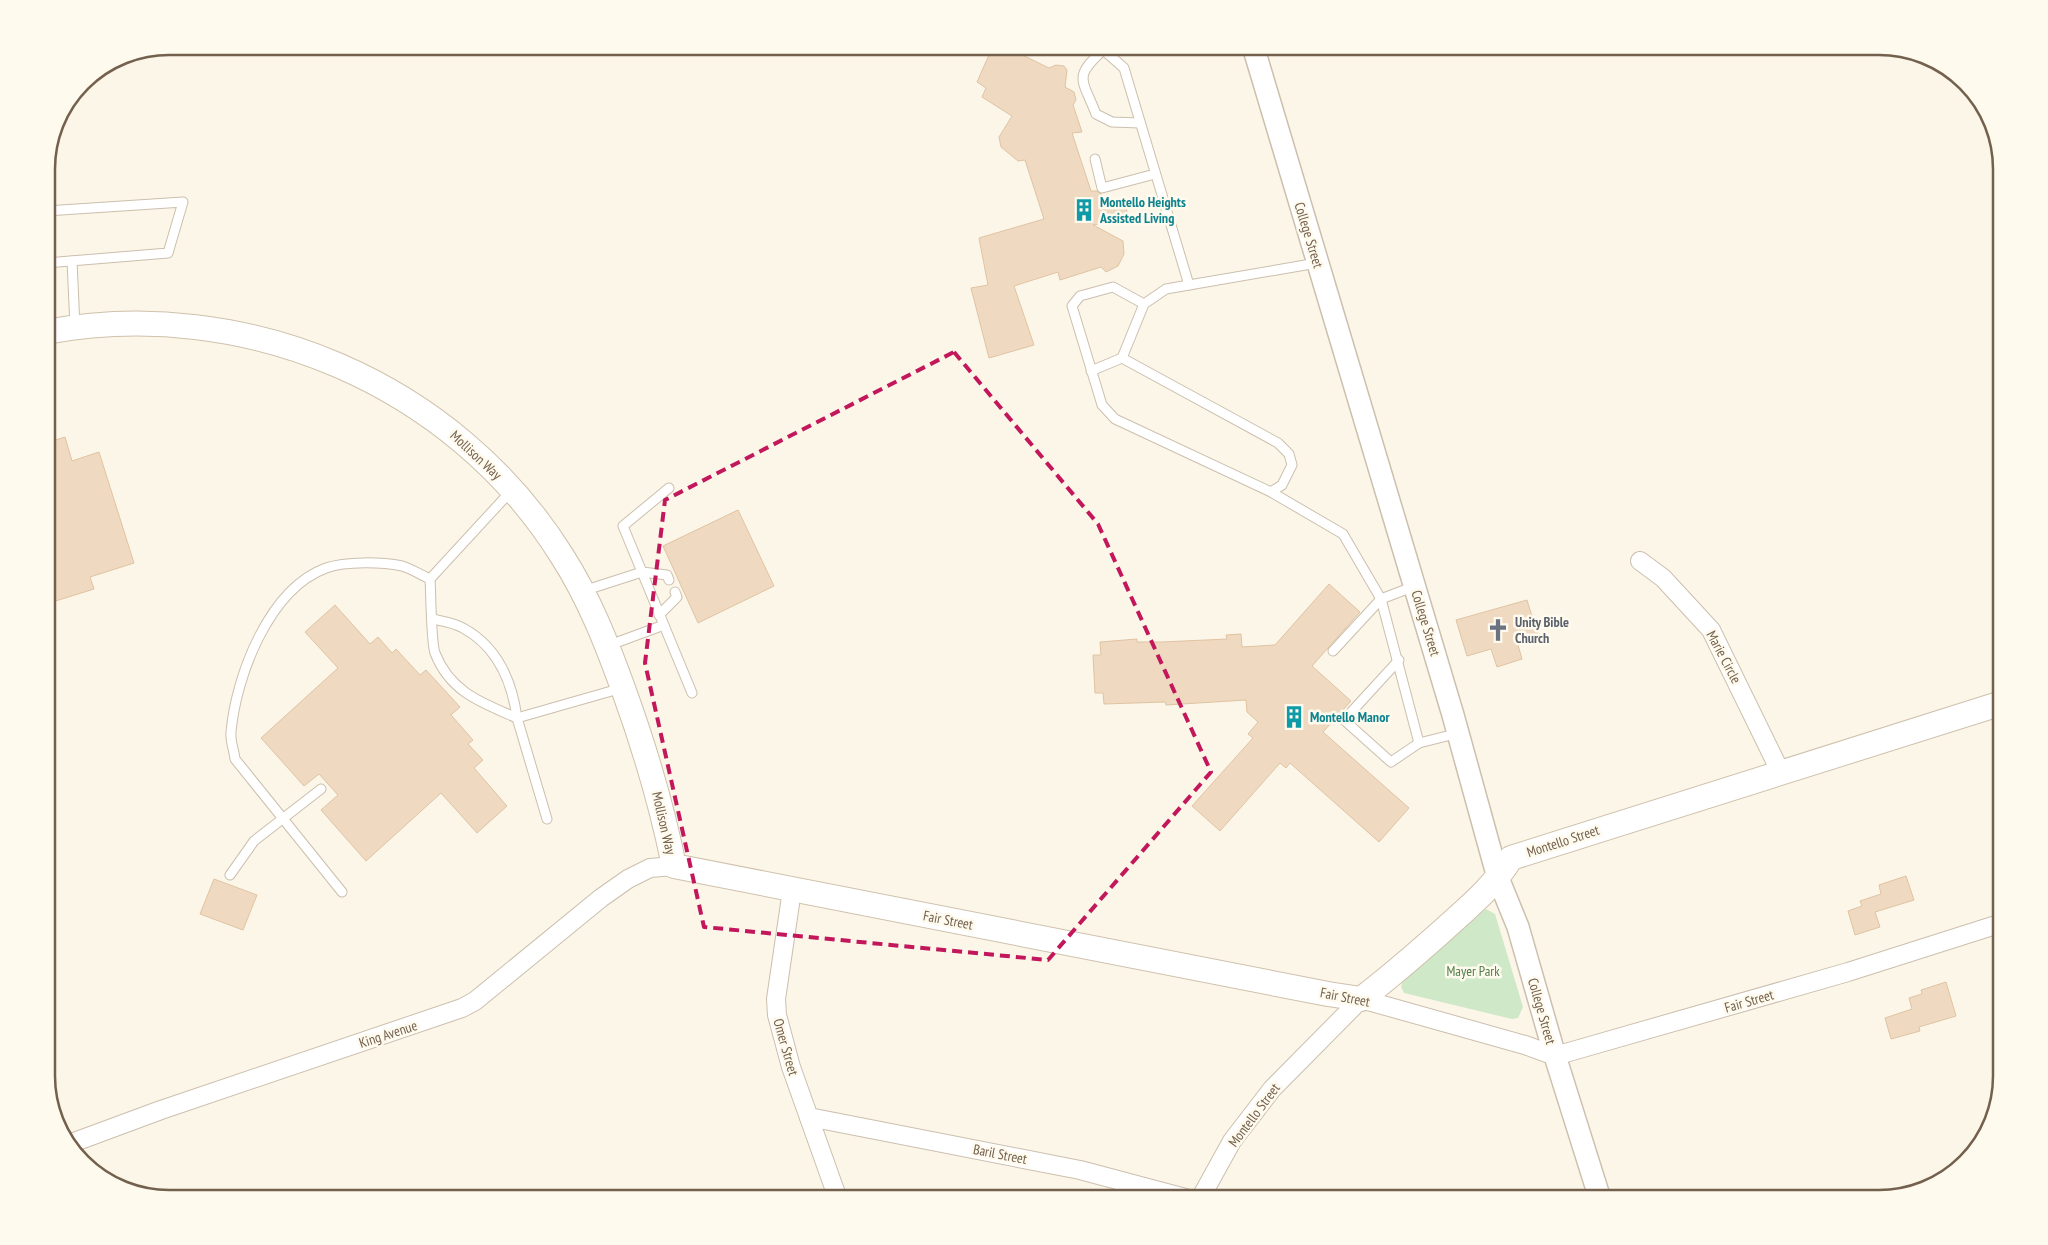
<svg xmlns="http://www.w3.org/2000/svg" width="2048" height="1245" font-family="'PT Sans Narrow',sans-serif">
<rect width="100%" height="100%" fill="#fbf6e8"/>
<polygon fill="#cfe8c7" points="1486,909 1495,914 1523,1007 1518,1018 1512,1019 1404,993 1401,987 1403,981"/>
<g fill="#efdac1" stroke="#e0c3a2">
<polygon points="993,46 1004,46 1049,68 1056,65 1064,66 1067,70 1065,87 1074,92 1076,100 1073,105 1082,132 1072,133 1091,191 1097,191 1110,201 1123,199 1129,218 1093,225 1123,241 1124,254 1118,266 1106,272 1101,267 1060,280 1058,272 1014,286 1034,345 989,358 971,288 988,285 979,238 1044,219 1025,160 1018,161 1001,147 999,137 1012,116 982,97 986,88 977,82"/>
<polygon points="65,437 72,461 99,452 134,563 90,577 94,589 46,604 46,443"/>
<polygon points="738,510 774,586 698,623 663,546"/>
<polygon points="1329,584 1360,612 1312,666 1351,701 1323,732 1409,808 1379,842 1290,763 1286,768 1280,763 1220,831 1192,806 1253,738 1248,734 1258,722 1247,712 1246,700 1166,705 1165,702 1104,704 1103,693 1095,693 1093,655 1101,655 1100,642 1137,639 1137,642 1162,642 1227,639 1226,635 1241,634 1242,647 1275,645"/>
<polygon points="1527,600 1539,639 1518,645 1522,659 1497,667 1491,649 1467,656 1456,620"/>
<polygon points="335,605 370,644 378,637 392,653 396,649 420,675 426,670 460,707 451,715 473,740 468,744 483,760 474,768 507,806 477,833 441,793 366,861 321,810 338,795 319,774 304,786 261,738 338,668 305,632"/>
<polygon points="1906,876 1914,900 1875,912 1880,927 1855,935 1848,911 1862,906 1860,901 1881,894 1879,885"/>
<polygon points="214,879 257,895 243,930 200,914"/>
<polygon points="1946,982 1956,1016 1919,1027 1920,1031 1891,1039 1885,1018 1912,1009 1909,998 1922,994 1921,990"/>
</g>
<g fill="none" stroke-linecap="round" stroke-linejoin="round">
<defs>
<g id="service">
<polyline points="1099,46 1124,68 1189,285 1317,263"/>
<path d="M1103 50C1073 78 1082 78 1096 114L1112 122 1140 123"/>
<polyline points="1095,159 1102,188 1155,174"/>
<polyline points="46,211 183,202 168,253 46,263"/>
<polyline points="72,261 75,327"/>
<polyline points="1144,304 1122,358 1278,443 1289,454 1292,465 1282,485 1271,492 1115,419 1102,405 1072,306 1080,296 1113,287 1144,304 1166,289 1189,285"/>
<polyline points="1091,371 1122,358"/>
<polyline points="669,488 623,526 692,693"/>
<polyline points="1271,492 1343,534 1381,599 1415,586"/>
<polyline points="430,579 511,491"/>
<polyline points="583,591 642,572 667,575 669,580"/>
<polyline points="1381,599 1419,743 1459,733"/>
<polyline points="659,615 677,597 675,592"/>
<path d="M433 619C442 621 455 623 463 628 498 647 512 681 517 718"/>
<polyline points="607,646 664,625"/>
<polyline points="1333,651 1381,599"/>
<polyline points="1399,660 1344,720 1391,762 1419,743"/>
<polyline points="547,819 517,718 622,688"/>
<polyline points="230,875 254,841 321,789"/>
<path d="M342 892 235 759C234 750 230 741 231 732 236 676 269 589 326 568 346 561 382 562 402 566 412 569 421 575 430 579 431 593 431 642 435 653 450 692 482 703 517 718"/>
</g>
<g id="minor">
<polyline points="1640,561 1663,578 1711,630 1781,773"/>
<polyline points="792,890 776,999 777,1015 791,1067 838,1199"/>
<polyline points="809,1117 1080,1170 1189,1199"/>
<polyline points="69,1144 161,1110 462,1008 475,1001 601,898 628,879 650,868 674,866"/>
<polyline points="1200,1199 1232,1141 1272,1089 1361,999 1525,1045 1555,1056 1848,972 2002,923"/>
</g>
<polyline id="tertiary" points="1253,46 1453,715 1498,878 1518,927 1555,1056 1600,1199"/>
<path id="secondary" d="M46 332C245 295 454 383 562 556 589 598 607 644 624 691 645 749 662 806 674 866L1328 994 1361 999C1389 978 1414 956 1440 933 1466 909 1493 888 1511 858L2002 703"/>
</defs>
<use href="#service" stroke="#ccbfae" stroke-width="11"/>
<use href="#minor" stroke="#ccbfae" stroke-width="20"/>
<use href="#tertiary" stroke="#ccbfae" stroke-width="24"/>
<use href="#secondary" stroke="#cfc1ac" stroke-width="26"/>
<use href="#service" stroke="#fff" stroke-width="9"/>
<use href="#minor" stroke="#fff" stroke-width="18"/>
<use href="#tertiary" stroke="#fff" stroke-width="21"/>
<use href="#secondary" stroke="#fff" stroke-width="24"/>
</g>
<path fill="none" stroke="#c2185b" stroke-width="4" stroke-dasharray="10 6" stroke-linejoin="round" d="M954 352 1098 524 1211 772 1048 960 704 927 645 663 665 500Z"/>
<defs>
<symbol id="building-bare" viewBox="-9 -9 18 18"><path d="M-4-6H4V6H1V3H-1V6H-4ZM-2.5-4.3h1.7v1.8h-1.7ZM.8-4.3h1.7v1.8H.8ZM-2.5-1h1.7V.8h-1.7ZM.8-1h1.7V.8H.8Z" fill="#0f9aa8" stroke="#fefaee" stroke-width="2.5" paint-order="stroke"/></symbol>
<symbol id="church-bare" viewBox="-9 -9 18 18"><path d="M-1.2-6h2.4v3.5h3.3v2.4h-3.3V6h-2.4V-.1h-3.3v-2.4h3.3Z" fill="#6b7280" stroke="#fefaee" stroke-width="2.5" paint-order="stroke"/></symbol>
</defs>
<g fill-rule="evenodd">
<use href="#building-bare" x="1068" y="194" width="32" height="32"/>
<use href="#church-bare" x="1482" y="614" width="32" height="32"/>
<use href="#building-bare" x="1278" y="701" width="32" height="32"/>
</g>
<g text-anchor="middle" stroke-width="5" stroke-linejoin="round" paint-order="stroke">
<g font-size="14" font-weight="bold" fill="#0d838f" stroke="#fefaee" text-anchor="start">
<text x="1100" y="207">Montello Heights<tspan x="1100" dy="16">Assisted Living</tspan></text>
<text x="1310" y="722">Montello Manor</text>
</g>
<g font-size="14" fill="#73604d" stroke="#fefaee">
<text transform="translate(1309 235) rotate(73)" y="5">College Street</text>
<text transform="translate(476 455) rotate(43)" y="5">Mollison Way</text>
<text transform="translate(1426 623) rotate(73)" y="5">College Street</text>
<text transform="translate(1724 657) rotate(62)" y="5">Marie Circle</text>
<text transform="translate(664 823) rotate(77)" y="5">Mollison Way</text>
<text transform="translate(1563 841) rotate(-18)" y="5">Montello Street</text>
<text transform="translate(948 920) rotate(11)" y="5">Fair Street</text>
<text transform="translate(1345 997) rotate(11)" y="5">Fair Street</text>
<text transform="translate(1749 1001) rotate(-16)" y="5">Fair Street</text>
<text transform="translate(1542 1011) rotate(74)" y="5">College Street</text>
<text transform="translate(388 1034) rotate(-18)" y="5">King Avenue</text>
<text transform="translate(786 1047) rotate(74)" y="5">Omer Street</text>
<text transform="translate(1254 1115) rotate(-53)" y="5">Montello Street</text>
<text transform="translate(1000 1154) rotate(11)" y="5">Baril Street</text>
</g>
<g font-size="14" font-weight="bold" fill="#5b616d" stroke="#fefaee" text-anchor="start">
<text x="1515" y="627">Unity Bible<tspan x="1515" dy="16">Church</tspan></text>
</g>
<g font-size="14" fill="#517e49" stroke="#fefaee">
<text x="1473" y="976">Mayer Park</text>
</g>
</g>
<path d="M0 0H2048V1245H0ZM169 55H1879A114 114 0 0 1 1993 169V1076A114 114 0 0 1 1879 1190H169A114 114 0 0 1 55 1076V169A114 114 0 0 1 169 55Z" fill="#fefaee" fill-rule="evenodd"/>
<path fill="none" stroke="#73604d" stroke-width="2.5" d="M169 55H1879A114 114 0 0 1 1993 169V1076A114 114 0 0 1 1879 1190H169A114 114 0 0 1 55 1076V169A114 114 0 0 1 169 55Z"/>
</svg>
